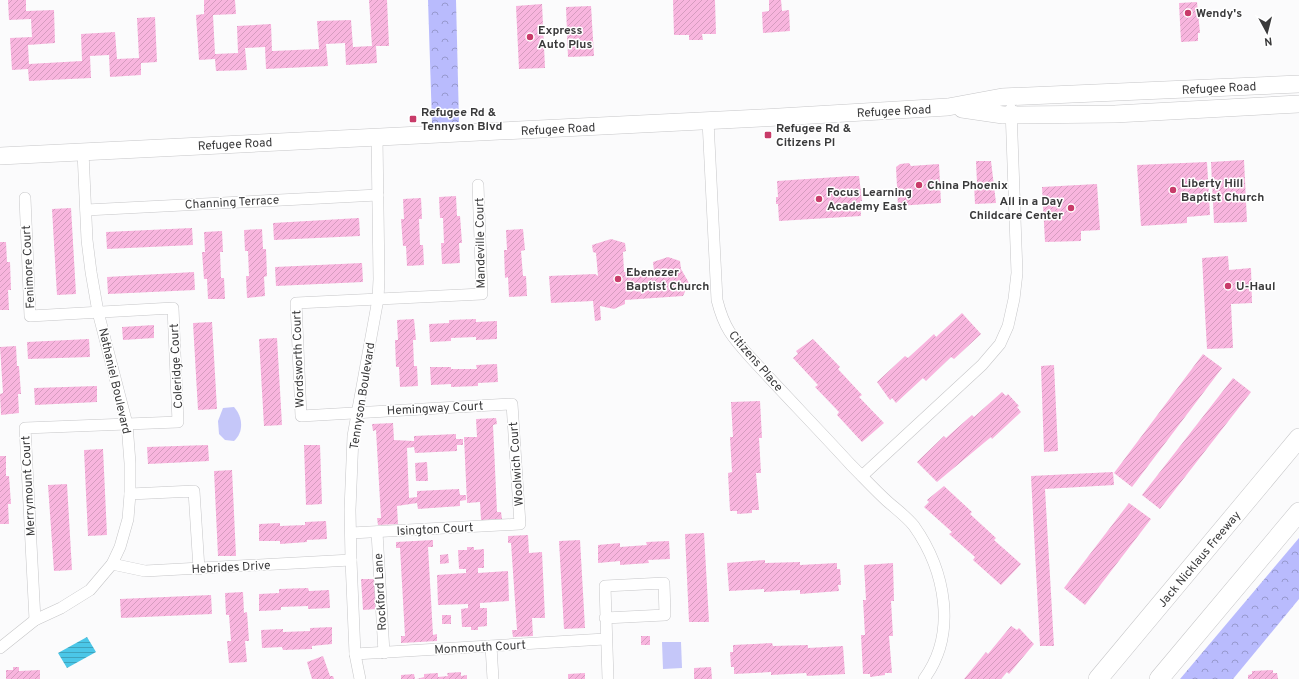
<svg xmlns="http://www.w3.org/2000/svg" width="1299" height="679" font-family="Overpass,sans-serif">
<defs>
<pattern id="forest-crowns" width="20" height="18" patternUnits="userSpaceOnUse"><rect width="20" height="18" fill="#b9bbfd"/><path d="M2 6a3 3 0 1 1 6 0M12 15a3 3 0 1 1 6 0" fill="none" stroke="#9799ce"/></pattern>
<pattern id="water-rules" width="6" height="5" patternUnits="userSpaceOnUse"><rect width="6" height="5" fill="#4bc7e8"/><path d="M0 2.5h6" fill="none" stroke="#3fa3bd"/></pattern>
<pattern id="building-hatch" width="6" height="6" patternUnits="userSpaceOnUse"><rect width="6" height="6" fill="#f8b5de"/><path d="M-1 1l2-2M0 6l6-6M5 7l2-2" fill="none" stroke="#d59cbf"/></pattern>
</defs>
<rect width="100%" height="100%" fill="#fbfbfc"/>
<g fill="url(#forest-crowns)">
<polygon points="428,0 456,0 459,122 432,123"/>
<polygon points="1299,538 1299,599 1233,679 1180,679"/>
</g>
<g fill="#c5c7f9">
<path d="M234 407C243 417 244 432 234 441L225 440 219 434 218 421 223 408Z"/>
<polygon points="662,642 681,642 682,668 663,669"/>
</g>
<polygon fill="url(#water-rules)" points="87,637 96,652 67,668 58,653"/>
<g fill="url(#building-hatch)">
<polygon points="8,0 26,0 26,11 54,10 55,43 28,45 29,64 82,61 81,34 115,32 117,59 139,58 137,18 155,17 157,62 141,63 141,75 110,77 109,55 90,56 91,78 29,81 28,69 12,70 10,38 32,37 31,19 9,20"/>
<polygon points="204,0 235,0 236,14 213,15 215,54 238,53 237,26 271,24 272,51 319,49 317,21 351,20 353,47 372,46 369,0 387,0 389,46 376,46 377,63 346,65 345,43 326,44 328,66 266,69 265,47 245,48 247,70 216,71 215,59 199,60 196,15 204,14"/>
<polygon points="673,0 715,0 716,34 702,34 703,40 689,40 689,35 674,35"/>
<polygon points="769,0 781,0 782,11 789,10 790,31 763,33 762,12 769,11"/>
<polygon points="1197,2 1200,33 1198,33 1198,41 1181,42 1179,3"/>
<polygon points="542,4 545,68 519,69 516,6"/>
<polygon points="591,6 594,56 568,57 566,7"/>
<polygon points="1244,160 1247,222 1214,223 1211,162"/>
<polygon points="976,161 991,161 996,203 975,204 974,184 977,183"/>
<polygon points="1207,162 1210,215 1187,217 1187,223 1141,226 1137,165"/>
<polygon points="909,163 911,166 939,164 941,203 898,206 896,167 900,164"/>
<polygon points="852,176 859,176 862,201 860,201 861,216 779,221 778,204 776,204 776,197 778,197 777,181"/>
<polygon points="1097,184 1100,230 1081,231 1081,241 1045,242 1042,187"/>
<polygon points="456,196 457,216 460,216 462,243 459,243 460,263 442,264 441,243 444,243 443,218 440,218 439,197"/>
<polygon points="421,198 422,219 419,219 420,245 423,245 424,265 407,266 406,246 403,246 401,219 404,219 403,199"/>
<polygon points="71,208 76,294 57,295 52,209"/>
<polygon points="359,218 360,236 274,240 273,223"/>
<polygon points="192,228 193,245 107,249 106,232"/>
<polygon points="262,229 263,249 266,249 267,276 264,277 265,296 247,298 246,276 249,276 248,251 245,251 244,230"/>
<polygon points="523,229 525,250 521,251 523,276 526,276 527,296 509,297 508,277 505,278 504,250 507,250 506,230"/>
<polygon points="222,231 223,252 220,252 221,278 224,278 225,299 208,299 207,279 204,279 202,252 205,252 204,232"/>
<polygon points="611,239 625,243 626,251 623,252 624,272 654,271 653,262 668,257 680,261 681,269 689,283 683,296 625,300 625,304 614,309 600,306 601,320 595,321 593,301 551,303 549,276 595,274 598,276 596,253 593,252 592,245"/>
<polygon points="0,242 6,242 7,262 10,262 11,290 8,290 9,310 0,310"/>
<polygon points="1228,256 1229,270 1251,268 1252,303 1231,304 1233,348 1207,349 1202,258"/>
<polygon points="362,263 363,282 276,286 275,267"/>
<polygon points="194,272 195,290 108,294 107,277"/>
<polygon points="962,313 981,334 954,359 951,357 926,381 923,378 896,403 892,398 890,400 877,382 905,356 908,358 934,334 936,337"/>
<polygon points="414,319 416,340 413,340 414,366 417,366 418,386 400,387 399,367 396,367 395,340 398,340 397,320"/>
<polygon points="476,319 476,322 497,321 497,339 476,340 476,337 451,338 451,341 430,342 429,324 449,323 449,320"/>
<polygon points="212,322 217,409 198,410 193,323"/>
<polygon points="154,325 154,338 123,340 122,327"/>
<polygon points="277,338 282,425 264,426 259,339"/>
<polygon points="89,339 90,357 28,359 27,342"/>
<polygon points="813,339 840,367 838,369 862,395 859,397 884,423 862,442 837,415 839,412 815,387 818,385 793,358 798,354 796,351"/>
<polygon points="16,346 17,366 19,366 21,394 18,394 19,413 1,415 0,394 3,393 0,347"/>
<polygon points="1203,354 1222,368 1132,487 1114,473"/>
<polygon points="497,364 498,382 478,383 478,386 451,387 451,384 431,385 430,367 451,367 451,369 477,369 476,365"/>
<polygon points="1054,365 1058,451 1044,452 1041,366"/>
<polygon points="1233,378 1251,392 1160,509 1142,495"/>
<polygon points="97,386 97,402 35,405 34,388"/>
<polygon points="1002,392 1006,396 1008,394 1019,406 1017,407 1021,412 992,439 991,437 937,482 917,462 944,436 946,438 972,415 974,417"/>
<polygon points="760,401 762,438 759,438 761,473 756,473 759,510 752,510 752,513 737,514 737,511 730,511 728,473 732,472 730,437 733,437 731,402"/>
<polygon points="496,418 497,424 493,425 497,512 501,512 502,519 481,520 480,502 467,503 464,437 477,437 476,419"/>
<polygon points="393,423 394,440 414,441 414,436 456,434 456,439 463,439 463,445 457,445 457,451 415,453 414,447 407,448 409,498 417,497 417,491 459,489 460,495 466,495 466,500 460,501 460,506 418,509 417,503 397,506 398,524 378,525 377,518 381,518 376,430 373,431 372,424"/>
<polygon points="208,445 209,461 148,464 147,447"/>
<polygon points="304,445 320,445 322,504 306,505"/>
<polygon points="103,449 107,535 88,536 84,450"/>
<polygon points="0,456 6,456 6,476 9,476 11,504 8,504 9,524 0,524"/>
<polygon points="427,462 428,481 416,481 415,463"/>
<polygon points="232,470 236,556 218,556 214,471"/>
<polygon points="1113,472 1114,485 1045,489 1054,646 1040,646 1031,476"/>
<polygon points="67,484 72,570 54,571 48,485"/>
<polygon points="944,486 972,512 970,514 996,538 994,540 1021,564 1001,585 973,560 975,557 949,534 952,532 924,507 929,502 927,500"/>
<polygon points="1129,503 1151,519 1085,605 1064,588"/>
<polygon points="326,521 327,539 307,540 307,542 280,544 280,541 259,541 259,524 280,523 280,526 305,525 305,522"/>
<polygon points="704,533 709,622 689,622 685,534"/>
<polygon points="528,535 529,553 542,552 545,618 532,618 533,636 513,637 512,630 517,630 511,543 508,543 508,536"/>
<polygon points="433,540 433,547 428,547 433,635 437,634 437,641 401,643 401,636 405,636 400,548 396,548 396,542"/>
<polygon points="580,540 585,628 564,629 559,541"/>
<polygon points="669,541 670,559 648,560 649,563 620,565 620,561 598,563 598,545 620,543 620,547 647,545 646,542"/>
<polygon points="467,547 474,547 474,550 484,549 484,568 478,568 478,573 508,571 509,601 480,603 480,608 487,608 487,626 478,627 478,630 471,630 471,627 462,627 461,609 468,608 468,604 438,605 437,575 466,573 466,569 459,569 458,550 467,550"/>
<polygon points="448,554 449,563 440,564 440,555"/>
<polygon points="765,560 765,563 800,562 800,565 837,563 837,569 840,569 841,585 838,585 839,591 800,594 800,590 764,592 764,589 729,591 727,563"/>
<polygon points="893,563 894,601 891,601 893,636 889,636 892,673 885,673 885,675 870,677 870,674 863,674 861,635 865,635 863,600 866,600 864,565"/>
<polygon points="361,579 374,579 376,609 363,610"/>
<polygon points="308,588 309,591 329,590 330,608 308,609 308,606 281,607 281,610 259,611 259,594 279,593 279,589"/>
<polygon points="243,592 244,613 247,612 249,641 245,641 247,662 229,663 227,641 231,641 229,615 226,615 225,593"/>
<polygon points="211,595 212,614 121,618 120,599"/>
<rect x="442" y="615" width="9" height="9"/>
<polygon points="1011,626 1017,630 1019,628 1034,644 1009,674 1007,672 1001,679 964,679 986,652 988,654"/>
<polygon points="332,627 332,644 312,646 312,649 283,650 282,647 262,648 261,630 283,629 283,632 310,631 310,628"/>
<rect x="641" y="636" width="9" height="9"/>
<polygon points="772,643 773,646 808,645 808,648 843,646 845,674 807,676 806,673 771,675 771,672 734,674 734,667 731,667 730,652 733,652 733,645"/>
<polygon points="323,656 330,676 333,676 334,679 312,679 307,662"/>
<polygon points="13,667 19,667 19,671 40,670 40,679 6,679 6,670 13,670"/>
<polygon points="711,667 712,679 694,679 694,668"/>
<polygon points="1273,670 1273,673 1277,673 1278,679 1248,679 1248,675 1252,674 1252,671"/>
<polygon points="461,672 461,676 467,675 467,679 417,679 424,677 424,674 438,673 438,677 448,676 447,673"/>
<polygon points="585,673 585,679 568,679 568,674"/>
<polygon points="414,674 415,679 401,679 401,675"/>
</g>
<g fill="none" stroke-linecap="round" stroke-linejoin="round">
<defs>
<g id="street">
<path d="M708 121 717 300C724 328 732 337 751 358 784 394 818 429 851 465 863 477 875 490 887 501 896 509 907 517 914 526 945 570 958 633 924 679"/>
<polyline points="25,198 30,316 173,308 178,422 25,428 35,620"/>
<polyline points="86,210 378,195"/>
<polyline points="862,476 982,365 1000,344 1008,326 1014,299 1017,273 1011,109"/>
<polyline points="130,494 194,491 199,569"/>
<polyline points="377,532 384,653"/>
<polyline points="351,533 520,524 512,404 301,416 296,303 482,294 478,185"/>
<polyline points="112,564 145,571 351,560"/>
<polyline points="605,618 665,615 664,583 605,586 608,679"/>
<polyline points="491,646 493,679"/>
<polyline points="0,648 35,620 61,608 90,590 112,564 120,547 128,519 130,494 130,463 127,424 98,312 91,272 87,240 83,152"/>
<polyline points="355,654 605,639"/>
<polyline points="360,679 355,654 351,560 350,510 353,436 378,299 379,279 377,137"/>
</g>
<g id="primary">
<polyline points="962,109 1003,115 1115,114 1299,104"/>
<polyline points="0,156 761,118 948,107 1002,97 1299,84"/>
</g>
<g id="highway">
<polyline points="1098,679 1299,438"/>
<polyline points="1159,679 1299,512"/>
</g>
</defs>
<use href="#street" stroke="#c6c6c8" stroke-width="12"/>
<use href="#primary" stroke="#c6c6c8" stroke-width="18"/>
<use href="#highway" stroke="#c6c6c8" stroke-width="20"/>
<use href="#street" stroke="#fff" stroke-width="11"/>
<use href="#primary" stroke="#fff" stroke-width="17"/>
<use href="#highway" stroke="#fff" stroke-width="19"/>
</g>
<g fill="#c83b69" stroke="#fff" stroke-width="1.5">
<circle cx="1188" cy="13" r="4"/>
<circle cx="530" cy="37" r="4"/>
<rect x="409" y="115" width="8" height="8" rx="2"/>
<rect x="764" y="131" width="8" height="8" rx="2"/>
<circle cx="919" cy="185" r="4"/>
<circle cx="1173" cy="190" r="4"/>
<circle cx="819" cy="199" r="4"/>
<circle cx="1071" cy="208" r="4"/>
<circle cx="618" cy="279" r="4"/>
<circle cx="1228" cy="286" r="4"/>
</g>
<g text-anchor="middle" stroke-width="3" stroke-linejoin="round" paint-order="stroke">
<g font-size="12" font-weight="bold" fill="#3a3a3b" stroke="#fff" text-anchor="start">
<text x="1196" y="17">Wendy's</text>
<text x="538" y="34">Express<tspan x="538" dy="14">Auto Plus</tspan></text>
<text x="421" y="116">Refugee Rd &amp;<tspan x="421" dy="14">Tennyson Blvd</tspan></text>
<text x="776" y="132">Refugee Rd &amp;<tspan x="776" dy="14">Citizens Pl</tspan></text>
<text x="1181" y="187">Liberty Hill<tspan x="1181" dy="14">Baptist Church</tspan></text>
<text x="927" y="189">China Phoenix</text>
<text x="827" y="196">Focus Learning<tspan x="827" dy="14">Academy East</tspan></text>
<text x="1063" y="205" text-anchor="end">All in a Day<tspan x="1063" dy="14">Childcare Center</tspan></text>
<text x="626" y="276">Ebenezer<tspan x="626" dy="14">Baptist Church</tspan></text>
<text x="1236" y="290">U-Haul</text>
</g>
<g font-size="12" fill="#3a3a3b" stroke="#fff">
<text transform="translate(1219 88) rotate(-3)" y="4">Refugee Road</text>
<text transform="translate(894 111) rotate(-3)" y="4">Refugee Road</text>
<text transform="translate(558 129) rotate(-3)" y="4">Refugee Road</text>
<text transform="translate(235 144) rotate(-3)" y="4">Refugee Road</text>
<text transform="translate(232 202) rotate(-3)" y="4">Channing Terrace</text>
<text transform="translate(480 243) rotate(-91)" y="4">Mandeville Court</text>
<text transform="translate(28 267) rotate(-93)" y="4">Fenimore Court</text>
<text transform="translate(298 359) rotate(-92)" y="4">Wordsworth Court</text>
<text transform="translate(756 361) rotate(49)" y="4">Citizens Place</text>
<text transform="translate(176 366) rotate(-93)" y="4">Coleridge Court</text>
<text transform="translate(115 381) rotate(77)" y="4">Nathaniel Boulevard</text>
<text transform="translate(362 396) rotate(-81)" y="4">Tennyson Boulevard</text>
<text transform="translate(435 408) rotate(-3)" y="4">Hemingway Court</text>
<text transform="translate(516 464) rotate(-94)" y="4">Woolwich Court</text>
<text transform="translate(28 486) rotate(-93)" y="4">Merrymount Court</text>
<text transform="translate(435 529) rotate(-3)" y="4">Isington Court</text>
<text transform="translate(1199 559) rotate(-50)" y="4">Jack Nicklaus Freeway</text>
<text transform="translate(231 567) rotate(-3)" y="4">Hebrides Drive</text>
<text transform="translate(380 592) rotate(-93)" y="4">Rockford Lane</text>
<text transform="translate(480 647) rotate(-3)" y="4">Monmouth Court</text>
</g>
</g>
<g transform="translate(1267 32) rotate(173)" stroke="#ffffff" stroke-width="3" paint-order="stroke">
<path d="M0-3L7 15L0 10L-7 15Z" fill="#3a3a3b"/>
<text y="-6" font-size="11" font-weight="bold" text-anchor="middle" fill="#3a3a3b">N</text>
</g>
</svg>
